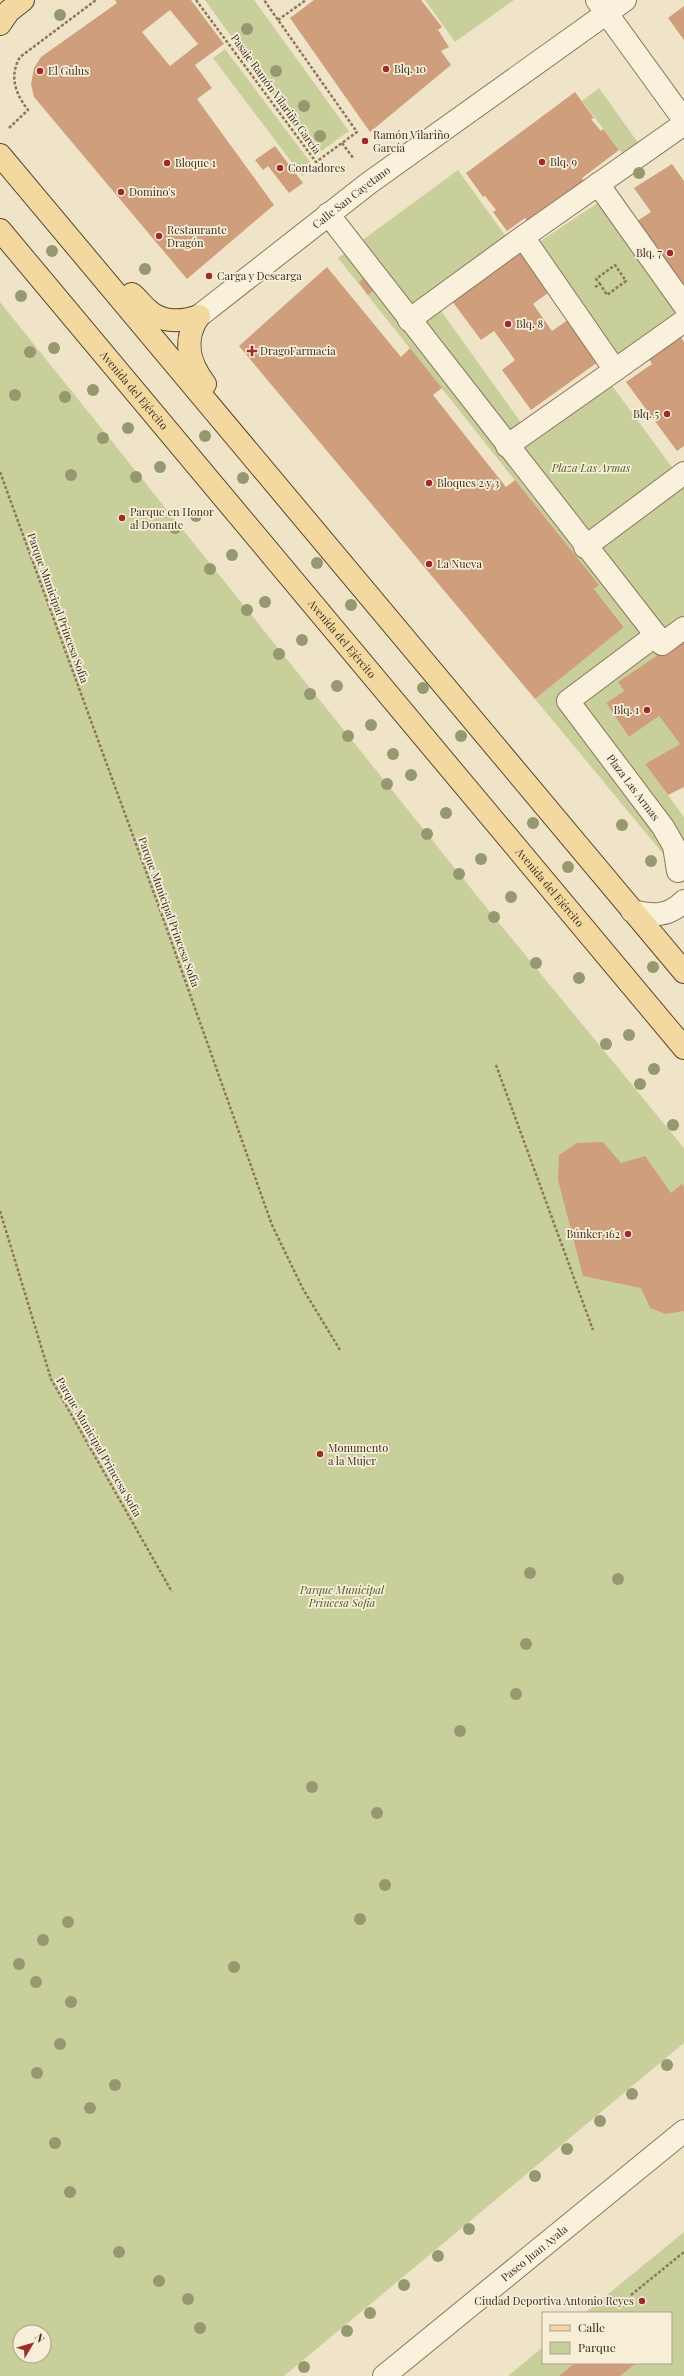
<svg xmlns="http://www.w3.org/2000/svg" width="684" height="2376" font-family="'Playfair Display',serif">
<rect width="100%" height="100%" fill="#f0e4c8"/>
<g fill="#c9cf9b" fill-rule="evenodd">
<polygon points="205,0 254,0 349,131 316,155"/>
<polygon points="425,0 514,0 455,42"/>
<polygon points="225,49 314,167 302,176 213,58"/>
<polygon points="599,88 639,144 624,156 582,101"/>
<polygon points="458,170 512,245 434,301 527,431 605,376 674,470 684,463 684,637 618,682 624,691 606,703 629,737 659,716 680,744 645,764 684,817 684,879 535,699 624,626 594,589 598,585 338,258"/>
<polygon points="602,200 682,314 617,359 536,244"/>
<path d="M0 302 494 917 684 1148V2043L284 2376H0ZM20 2332H44V2356H20Z"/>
<polygon points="684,2232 684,2376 508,2376 543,2347 543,2363 671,2363 671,2313 585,2313"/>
</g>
<g fill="#cf9f7d" fill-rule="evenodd">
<path d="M115 0H191L224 44 195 65 212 88 197 99 274 205 187 279 34 97 31 84 34 68 41 57 117 3ZM170 10 198 44 170 66 142 32Z"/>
<polygon points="314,0 421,0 442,27 438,30 449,47 441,51 451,65 370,132 290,18"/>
<polygon points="684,6 684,40 668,18"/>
<polygon points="575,92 594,118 591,119 601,131 603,129 619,150 582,178 587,185 531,226 525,218 507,231 493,212 496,210 485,196 483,197 466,173"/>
<polygon points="275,146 303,183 289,193 268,166 263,170 255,160"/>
<polygon points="672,164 684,181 684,284 680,286 634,223 651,212 634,188"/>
<polygon points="520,246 552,290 533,304 552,331 572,317 602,359 531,410 502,370 515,360 494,331 481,340 449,297"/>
<polygon points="327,267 401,357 410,348 442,388 433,395 506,487 515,480 599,585 594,589 624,627 535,699 239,346"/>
<polygon points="370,274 379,286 368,295 359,282"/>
<polygon points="680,336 684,342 684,446 677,451 626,382 652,364 649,359"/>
<polygon points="684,637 684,787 668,795 645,764 680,744 659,716 629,737 606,703 624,691 618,682"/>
<polygon points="603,1142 621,1163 645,1156 671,1193 682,1184 684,1187 684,1311 666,1314 650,1308 641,1288 583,1276 558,1180 559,1155 577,1143"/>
<polygon points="575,2363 636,2363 620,2376 559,2376"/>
</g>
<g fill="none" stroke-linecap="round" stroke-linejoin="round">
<defs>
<g id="minor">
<polyline points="597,0 684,120"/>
<polyline points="684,124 523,237 615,370 684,321"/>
<polyline points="598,184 684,305"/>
<path id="s1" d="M328 214 656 635 568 701 663 827 674 846 678 871"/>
<path id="s2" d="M199 316 369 183 625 0"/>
<polyline points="409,320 523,237"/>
<polyline points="507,446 615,370"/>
<polyline points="585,547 684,473"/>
<polyline points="656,635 662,644 684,628"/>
<path d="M632 911C653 916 668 917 684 901"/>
<path id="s3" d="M384 2376 684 2131"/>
</g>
<g id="major">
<polyline points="0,24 9,11 23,0"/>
<polyline points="0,155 684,972"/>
<path id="s4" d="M0 230 684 1048"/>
<path d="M132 294C138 299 142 305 148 310 161 323 182 322 199 316"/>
<path d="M199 316C183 339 188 362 205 384"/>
</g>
</defs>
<use href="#minor" stroke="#8d765c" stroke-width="24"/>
<use href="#major" stroke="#5b4430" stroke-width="24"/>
<g stroke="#8d765c" stroke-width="2.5" stroke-dasharray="3 2" stroke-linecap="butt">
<polyline points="196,0 316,162 357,132 264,0"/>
<polyline points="278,20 306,0"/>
<path d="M9 128 28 110C15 93 9 76 20 57L96 0"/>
<polyline points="342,143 354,159"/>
<polyline points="595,287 600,284 596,279 615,265 626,281 607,295 600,284"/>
<polyline points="0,472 159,907 272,1225 303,1289 340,1350"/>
<polyline points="496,1065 593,1330"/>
<polyline points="0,1211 51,1379 172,1592"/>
<polyline points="631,2295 684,2252"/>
</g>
<use href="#minor" stroke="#faf1dc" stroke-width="22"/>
<use href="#major" stroke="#f3d9a0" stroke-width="22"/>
</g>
<g fill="#96986f">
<circle cx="60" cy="15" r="6"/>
<circle cx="247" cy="29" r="6"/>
<circle cx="276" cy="71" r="6"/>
<circle cx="304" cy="106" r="6"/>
<circle cx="320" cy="136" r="6"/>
<circle cx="639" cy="173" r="6"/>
<circle cx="52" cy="251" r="6"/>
<circle cx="145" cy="269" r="6"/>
<circle cx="21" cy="296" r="6"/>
<circle cx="54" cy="348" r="6"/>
<circle cx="30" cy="352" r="6"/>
<circle cx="93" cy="390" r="6"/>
<circle cx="15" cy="395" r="6"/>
<circle cx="65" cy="397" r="6"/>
<circle cx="128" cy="428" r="6"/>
<circle cx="205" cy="436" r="6"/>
<circle cx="103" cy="438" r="6"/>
<circle cx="160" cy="467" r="6"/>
<circle cx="71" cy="475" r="6"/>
<circle cx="136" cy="477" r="6"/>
<circle cx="243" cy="478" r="6"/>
<circle cx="196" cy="516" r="6"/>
<circle cx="175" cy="528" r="6"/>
<circle cx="232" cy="555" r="6"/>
<circle cx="317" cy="563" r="6"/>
<circle cx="210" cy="569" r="6"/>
<circle cx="265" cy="602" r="6"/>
<circle cx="351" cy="605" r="6"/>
<circle cx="247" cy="610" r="6"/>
<circle cx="302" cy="640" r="6"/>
<circle cx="279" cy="654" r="6"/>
<circle cx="337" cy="686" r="6"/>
<circle cx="423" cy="688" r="6"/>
<circle cx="310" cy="694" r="6"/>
<circle cx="371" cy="725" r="6"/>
<circle cx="348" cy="736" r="6"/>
<circle cx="461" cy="736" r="6"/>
<circle cx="393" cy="754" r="6"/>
<circle cx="411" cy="775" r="6"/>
<circle cx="387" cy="784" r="6"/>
<circle cx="446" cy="813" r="6"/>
<circle cx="533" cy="823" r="6"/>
<circle cx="622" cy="825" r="6"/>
<circle cx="427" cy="834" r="6"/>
<circle cx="481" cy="859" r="6"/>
<circle cx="651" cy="861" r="6"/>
<circle cx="568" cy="867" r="6"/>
<circle cx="459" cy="874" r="6"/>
<circle cx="511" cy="897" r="6"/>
<circle cx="494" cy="917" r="6"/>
<circle cx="536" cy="963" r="6"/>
<circle cx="653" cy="967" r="6"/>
<circle cx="579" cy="978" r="6"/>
<circle cx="629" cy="1035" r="6"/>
<circle cx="606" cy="1044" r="6"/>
<circle cx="654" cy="1069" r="6"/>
<circle cx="640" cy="1084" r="6"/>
<circle cx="673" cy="1125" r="6"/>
<circle cx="530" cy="1573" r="6"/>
<circle cx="618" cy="1579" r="6"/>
<circle cx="526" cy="1644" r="6"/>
<circle cx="516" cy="1694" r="6"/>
<circle cx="460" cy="1731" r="6"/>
<circle cx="312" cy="1787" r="6"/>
<circle cx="377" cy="1813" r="6"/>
<circle cx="385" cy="1885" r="6"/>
<circle cx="360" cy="1919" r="6"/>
<circle cx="68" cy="1922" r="6"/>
<circle cx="43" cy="1940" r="6"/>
<circle cx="19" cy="1964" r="6"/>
<circle cx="234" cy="1967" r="6"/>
<circle cx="36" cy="1982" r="6"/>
<circle cx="71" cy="2002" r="6"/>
<circle cx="60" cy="2044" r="6"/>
<circle cx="667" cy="2065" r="6"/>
<circle cx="37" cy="2073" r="6"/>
<circle cx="115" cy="2085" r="6"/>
<circle cx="632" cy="2094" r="6"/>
<circle cx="90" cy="2108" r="6"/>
<circle cx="600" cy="2121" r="6"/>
<circle cx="55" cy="2143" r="6"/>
<circle cx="567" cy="2149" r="6"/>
<circle cx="535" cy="2176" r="6"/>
<circle cx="70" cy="2192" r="6"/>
<circle cx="469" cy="2229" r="6"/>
<circle cx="119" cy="2252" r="6"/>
<circle cx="438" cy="2256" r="6"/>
<circle cx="159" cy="2281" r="6"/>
<circle cx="404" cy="2285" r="6"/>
<circle cx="188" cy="2299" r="6"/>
<circle cx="370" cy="2313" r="6"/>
<circle cx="200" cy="2328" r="6"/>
<circle cx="347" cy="2331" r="6"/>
<circle cx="304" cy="2367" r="6"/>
</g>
<g fill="#9e2a2b" stroke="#f7eed8" stroke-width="1.5">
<circle cx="386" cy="69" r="4"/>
<circle cx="40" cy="71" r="4"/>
<circle cx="365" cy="141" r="4"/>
<circle cx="542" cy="162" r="4"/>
<circle cx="167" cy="163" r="4"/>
<circle cx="280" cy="168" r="4"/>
<circle cx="121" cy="192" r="4"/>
<circle cx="159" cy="236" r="4"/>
<circle cx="670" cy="253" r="4"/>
<circle cx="209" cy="276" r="4"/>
<circle cx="508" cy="324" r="4"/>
<path d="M250 345h4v4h4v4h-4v4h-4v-4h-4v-4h4z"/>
<circle cx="667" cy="414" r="4"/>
<circle cx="429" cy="483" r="4"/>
<circle cx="122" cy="518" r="4"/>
<circle cx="429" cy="564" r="4"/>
<circle cx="647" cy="710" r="4"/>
<circle cx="628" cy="1234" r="4"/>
<circle cx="320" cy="1454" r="4"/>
<circle cx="642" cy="2301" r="4"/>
</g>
<g text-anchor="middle" stroke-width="3.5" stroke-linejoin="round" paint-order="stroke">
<g font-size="11" fill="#3d2e20" stroke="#f7eed8" text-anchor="start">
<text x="394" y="73">Blq. 10</text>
<text x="48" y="75">El Gulus</text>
<text x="373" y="139">Ramón Vilariño<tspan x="373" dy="13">García</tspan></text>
<text x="550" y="166">Blq. 9</text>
<text x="175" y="167">Bloque 1</text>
<text x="288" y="172">Contadores</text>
<text x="129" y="196">Domino's</text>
<text x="167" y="234">Restaurante<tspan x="167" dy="13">Dragón</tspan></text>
<text x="662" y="257" text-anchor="end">Blq. 7</text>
<text x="217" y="280">Carga y Descarga</text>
<text x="516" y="328">Blq. 8</text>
<text x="260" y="355">DragoFarmacia</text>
<text x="659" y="418" text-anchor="end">Blq. 5</text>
<text x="437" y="487">Bloques 2 y 3</text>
<text x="130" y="516">Parque en Honor<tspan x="130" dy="13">al Donante</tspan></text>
<text x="437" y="568">La Nueva</text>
<text x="639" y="714" text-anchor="end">Blq. 1</text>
<text x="620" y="1238" text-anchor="end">Búnker 162</text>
<text x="328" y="1452">Monumento<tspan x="328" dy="13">a la Mujer</tspan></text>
<text x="634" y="2305" text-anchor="end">Ciudad Deportiva Antonio Reyes</text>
</g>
<g font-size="11" fill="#3d2e20" stroke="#f7eed8">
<text transform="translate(276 94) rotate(54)" y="4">Pasaje Ramón Vilariño García</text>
<text dy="4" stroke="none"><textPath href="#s2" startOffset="193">Calle San Cayetano</textPath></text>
<text dy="4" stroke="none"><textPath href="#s4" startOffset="209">Avenida del Ejército</textPath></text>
<text transform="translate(58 608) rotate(70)" y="4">Parque Municipal Princesa Sofía</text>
<text dy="4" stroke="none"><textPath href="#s4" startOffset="533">Avenida del Ejército</textPath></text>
<text dy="4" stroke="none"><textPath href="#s1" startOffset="752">Plaza Las Armas</textPath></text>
<text dy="4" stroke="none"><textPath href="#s4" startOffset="857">Avenida del Ejército</textPath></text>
<text transform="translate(169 912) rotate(70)" y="4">Parque Municipal Princesa Sofía</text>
<text transform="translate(99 1447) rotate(60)" y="4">Parque Municipal Princesa Sofía</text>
<text dy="4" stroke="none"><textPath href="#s3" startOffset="194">Paseo Juan Ayala</textPath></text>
</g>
<g font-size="11" font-style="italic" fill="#4d5a26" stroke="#f7eed8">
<text x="591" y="472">Plaza Las Armas</text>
<text x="342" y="1594">Parque Municipal<tspan x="342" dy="13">Princesa Sofia</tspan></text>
</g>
</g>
<rect x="542" y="2312" width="130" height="52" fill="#f7eed8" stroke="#ada18e"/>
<rect x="550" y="2325" width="20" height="6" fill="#f3d9a0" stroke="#ada18e"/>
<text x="578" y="2332" font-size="12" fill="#3d2e20">Calle</text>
<rect x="550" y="2342" width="20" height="12" fill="#c9cf9b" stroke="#ada18e"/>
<text x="578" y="2352" font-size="12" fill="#3d2e20">Parque</text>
<g transform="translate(32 2344) rotate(52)"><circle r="19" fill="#f7eed8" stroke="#ada18e"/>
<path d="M0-3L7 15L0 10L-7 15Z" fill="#9e2a2b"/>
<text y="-6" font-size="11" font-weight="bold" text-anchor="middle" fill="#3d2e20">N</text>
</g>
</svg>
